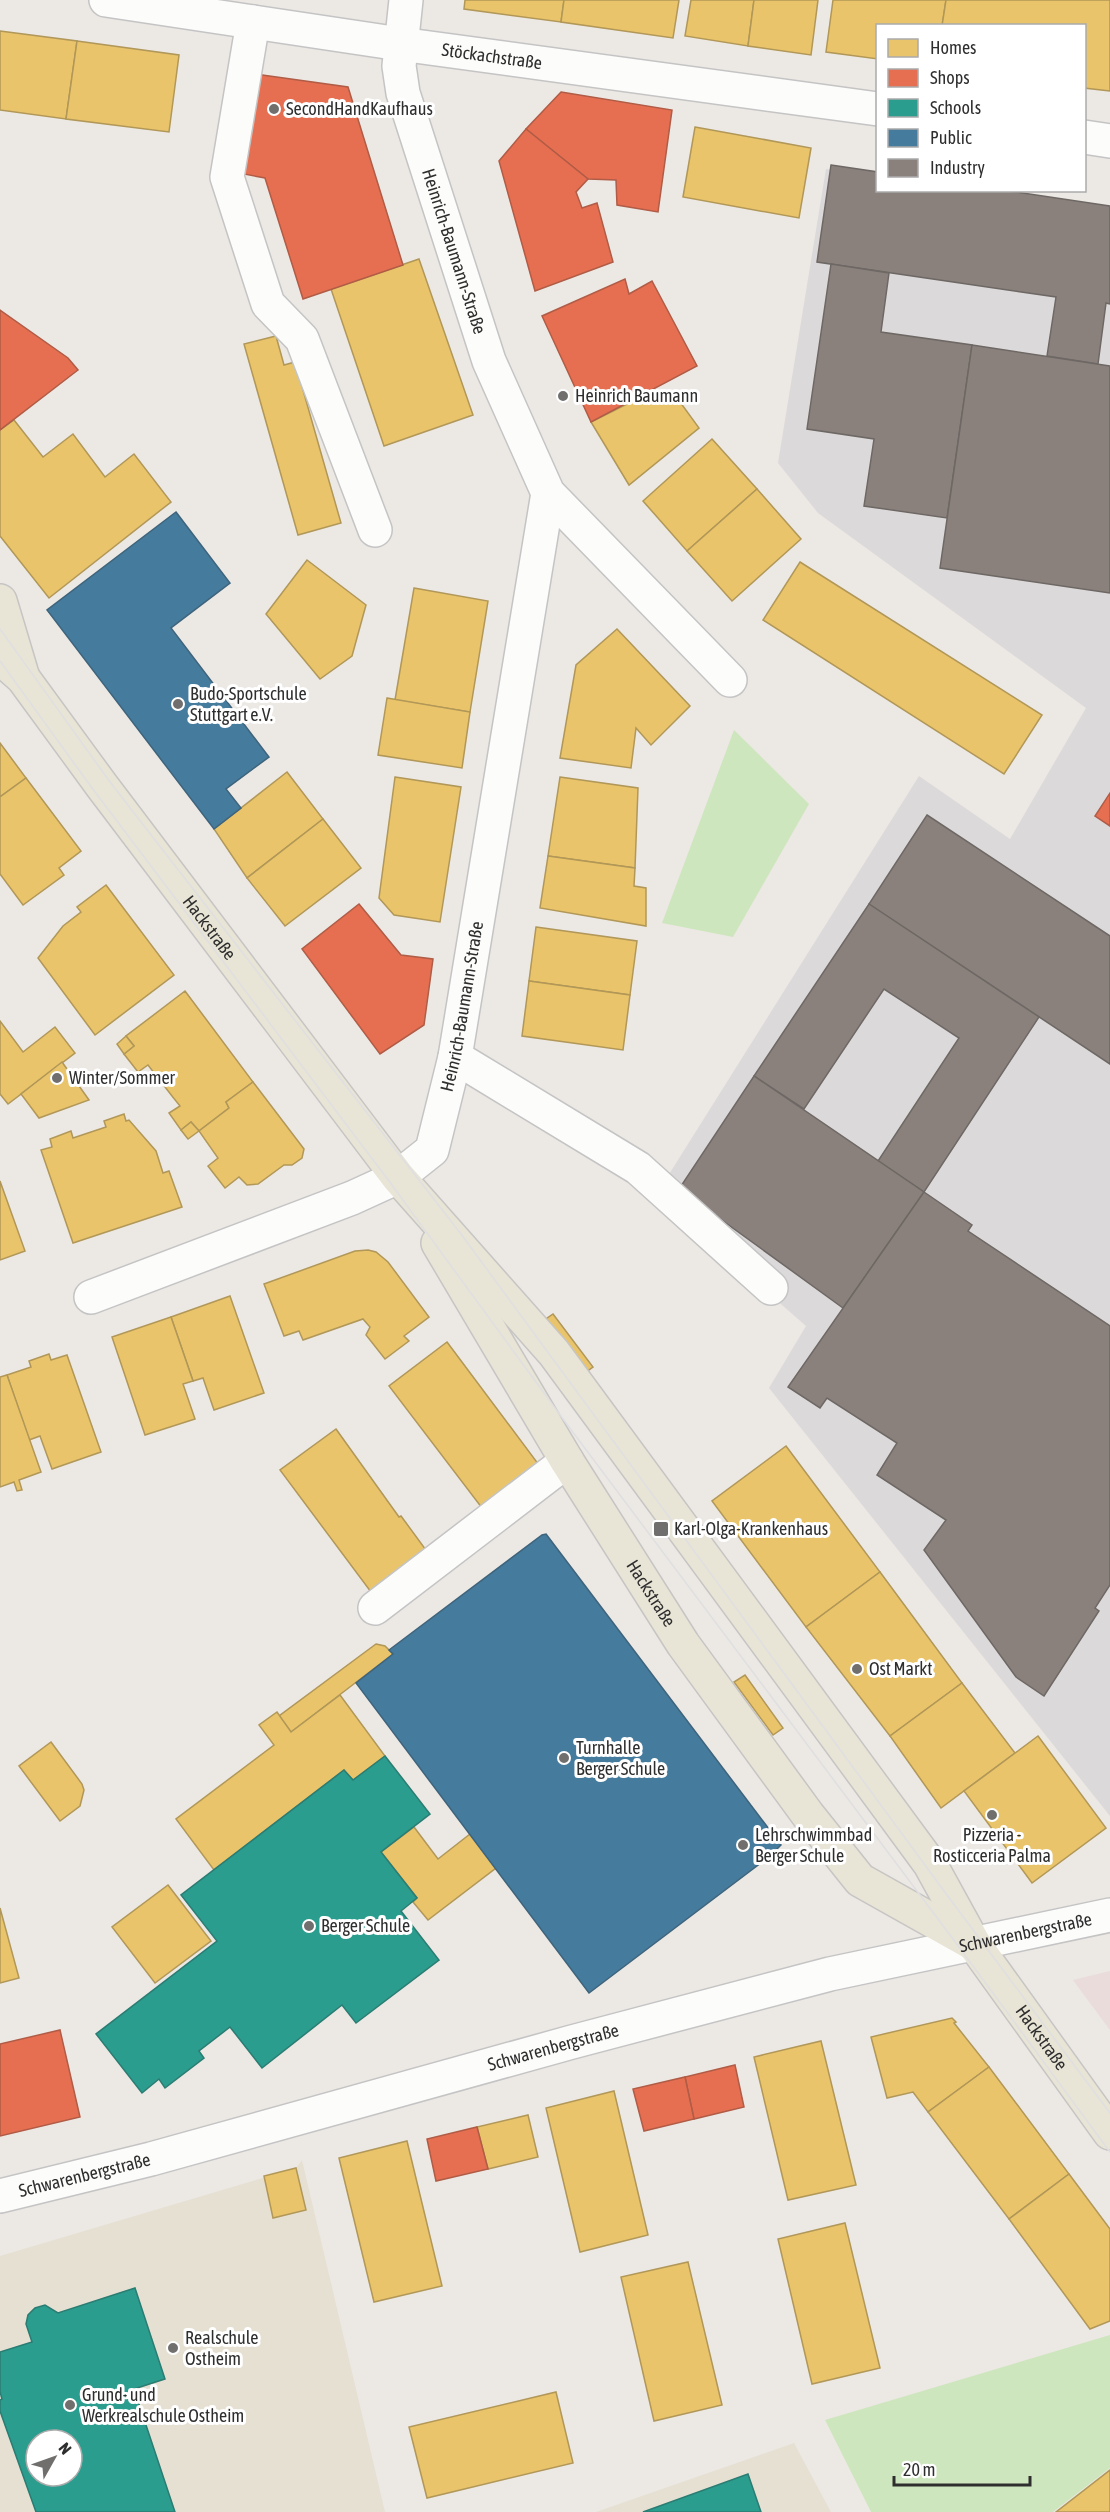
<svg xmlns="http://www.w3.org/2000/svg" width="1110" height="2512" font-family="'Asap Condensed',sans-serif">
<rect width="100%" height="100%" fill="#ece8e4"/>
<polygon fill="#dcd9db" points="826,169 877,177 878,190 1110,212 1110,1816 769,1388 806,1326 656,1195 919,776 1010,839 1086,708 818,513 778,463"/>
<g fill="#e6e0d3" fill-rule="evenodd">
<path d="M302 2160 385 2512H0V2256L296 2168ZM36 2440H72V2476H36Z"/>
<polygon points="794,2443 831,2512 596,2512"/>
</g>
<polygon fill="#e9dcdb" points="1110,1971 1110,2030 1073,1980"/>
<g fill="#cee6be">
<polygon points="734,730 809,804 733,937 662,923"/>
<polygon points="1110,2335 1110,2468 1053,2512 871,2512 825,2420"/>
</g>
<g fill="#e9c46a" stroke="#b19758" stroke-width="1.5">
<polygon points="465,0 564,0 561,22 464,9"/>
<polygon points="564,0 679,0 673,38 561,22"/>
<polygon points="691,0 754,0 748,46 685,36"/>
<polygon points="754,0 818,0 811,55 748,46"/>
<polygon points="833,0 946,0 942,26 878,26 878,59 826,52"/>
<polygon points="946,0 1110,0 1110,91 1084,88 1084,26 942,26"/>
<polygon points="0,31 77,41 66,119 0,110"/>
<polygon points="77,41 179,55 169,132 66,119"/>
<polygon points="695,127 811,148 799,218 683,197"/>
<polygon points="419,259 473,415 384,446 331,289"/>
<polygon points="276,336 284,365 295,362 341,523 298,535 244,344"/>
<polygon points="655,390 663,403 675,395 699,428 629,485 591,422"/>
<polygon points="14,420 43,457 73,434 105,477 134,454 171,502 49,598 0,536 0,430"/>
<polygon points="712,439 757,489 687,551 643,501"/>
<polygon points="757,489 801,539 732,601 687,551"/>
<polygon points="307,560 366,605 352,656 320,679 266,614"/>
<polygon points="800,562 1042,715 1004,774 763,620"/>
<polygon points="414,588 488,601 470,712 395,700"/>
<polygon points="617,629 690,706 651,745 636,728 631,768 560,758 576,665"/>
<polygon points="387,698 470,712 462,768 378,755"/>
<polygon points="0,743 26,778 0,797"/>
<polygon points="287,772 323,819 247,878 214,829"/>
<polygon points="395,777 461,787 440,922 394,915 379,898"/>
<polygon points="560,777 638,788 635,868 548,856"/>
<polygon points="26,778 81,851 59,868 64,875 23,905 0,874 0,797"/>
<polygon points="323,819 361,868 285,926 247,878"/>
<polygon points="548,856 635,868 634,886 646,888 646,926 540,908"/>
<polygon points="106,885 174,975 95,1035 38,958 63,926 81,912 77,907"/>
<polygon points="536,927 637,941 630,995 529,981"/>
<polygon points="529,981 630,995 623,1050 522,1036"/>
<polygon points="185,991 253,1082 226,1102 229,1108 199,1131 191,1122 181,1130 169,1113 180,1106 172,1096 148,1065 138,1072 124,1054 134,1046 126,1036"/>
<polygon points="0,1021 23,1052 55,1027 75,1053 8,1104 0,1094"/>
<polygon points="126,1036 134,1046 124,1054 117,1044"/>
<polygon points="62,1062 89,1100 39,1118 21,1094"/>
<polygon points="253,1082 304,1149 302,1158 292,1165 284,1165 258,1184 247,1185 239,1177 225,1188 208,1166 218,1158 199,1131 229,1108 226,1102"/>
<polygon points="124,1114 126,1121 129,1120 156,1151 163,1173 169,1171 182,1207 73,1243 41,1150 52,1147 50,1139 71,1131 73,1138 106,1127 104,1121"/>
<polygon points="191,1122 199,1131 188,1139 181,1130"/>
<polygon points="0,1181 25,1251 0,1260"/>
<polygon points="368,1250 376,1252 388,1262 429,1317 404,1336 409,1341 385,1359 366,1335 370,1327 363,1319 303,1340 299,1331 284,1336 264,1284 355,1251"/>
<polygon points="230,1296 264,1393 214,1410 203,1378 193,1381 171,1317"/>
<polygon points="553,1314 593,1367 582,1375 543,1321"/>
<polygon points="171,1317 193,1381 183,1384 195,1419 145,1435 112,1337"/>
<polygon points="447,1342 539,1465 482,1508 389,1386"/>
<polygon points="49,1354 51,1360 67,1355 101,1452 52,1469 40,1436 29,1440 7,1375 31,1367 29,1361"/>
<polygon points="7,1375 41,1472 19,1480 22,1490 17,1491 14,1482 0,1487 0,1377"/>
<polygon points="336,1429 399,1517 401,1516 426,1550 371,1592 280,1470"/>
<polygon points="786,1446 880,1572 806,1627 712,1501"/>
<polygon points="880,1572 962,1683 890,1736 806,1627"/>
<polygon points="376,1644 385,1646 393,1654 291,1732 279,1716"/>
<polygon points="745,1675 783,1728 773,1735 734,1682"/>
<polygon points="962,1683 1015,1753 941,1808 890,1736"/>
<polygon points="340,1695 385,1756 353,1780 344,1770 214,1870 176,1819 274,1745 259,1725 277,1712 291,1732"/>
<polygon points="1038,1736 1106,1828 1032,1883 964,1791"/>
<polygon points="51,1742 82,1784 84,1790 80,1806 60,1821 19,1766"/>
<polygon points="414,1827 438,1859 470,1834 496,1868 428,1920 413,1902 417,1898 381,1852"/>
<polygon points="168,1885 211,1941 155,1983 112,1927"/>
<polygon points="0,1908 19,1978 0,1983"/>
<polygon points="952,2018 956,2022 954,2023 989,2067 928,2112 913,2092 887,2098 871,2037"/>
<polygon points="821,2041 856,2185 788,2200 754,2057"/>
<polygon points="989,2067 1069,2174 1009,2219 928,2112"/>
<polygon points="614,2091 648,2235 580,2252 546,2108"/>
<polygon points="528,2115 538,2157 488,2169 477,2127"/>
<polygon points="407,2141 442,2286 374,2302 339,2158"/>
<polygon points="296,2168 306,2210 273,2218 264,2176"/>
<polygon points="1069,2174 1110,2229 1110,2321 1090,2329 1009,2219"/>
<polygon points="845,2223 880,2368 812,2384 778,2239"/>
<polygon points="688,2262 722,2405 654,2421 621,2277"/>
<polygon points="556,2392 573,2463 427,2498 409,2427"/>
<polygon points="1110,2470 1110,2512 1056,2512"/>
</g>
<g fill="#e76f51" stroke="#b05c46" stroke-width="1.5">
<polygon points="255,74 348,87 403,265 303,299 265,178 244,174"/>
<polygon points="561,92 672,110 658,212 617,205 616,180 588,179 526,129"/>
<polygon points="526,129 588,179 576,192 582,208 597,203 613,262 535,291 499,161"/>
<polygon points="625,279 629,294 652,281 697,366 591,422 542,316"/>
<polygon points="0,310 68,358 78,370 0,430"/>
<polygon points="1110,793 1110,826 1095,816"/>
<polygon points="359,904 401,955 433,959 424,1025 380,1054 302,949"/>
<polygon points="60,2030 80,2117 0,2136 0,2044"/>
<polygon points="735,2065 744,2107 694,2119 685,2077"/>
<polygon points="685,2077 694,2119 644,2131 633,2089"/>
<polygon points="477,2127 488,2169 436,2181 427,2139"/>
</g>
<g fill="#2a9d8f" stroke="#2b7c72" stroke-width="1.5" fill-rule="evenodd">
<polygon points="385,1756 430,1814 381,1852 417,1898 401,1911 439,1960 356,2023 342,2005 262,2068 230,2027 199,2051 204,2058 165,2088 159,2079 142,2093 96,2034 217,1941 181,1895 344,1770 353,1780"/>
<path d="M135 2288 165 2379 134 2389 175 2512H36L0 2411V2400L2 2399 0 2392V2352L32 2342 26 2324 28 2315 35 2308 45 2305 58 2313ZM36 2440H72V2476H36Z"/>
<polygon points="748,2474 761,2512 643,2512"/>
</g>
<g fill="#457b9d" stroke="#3e647c" stroke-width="1.5">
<polygon points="176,512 230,583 171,628 269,757 226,789 241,808 214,829 47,610"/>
<polygon points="546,1534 781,1845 777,1849 778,1850 589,1993 356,1683 393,1654 389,1650 542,1535"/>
</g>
<g fill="#8a817c" stroke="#6e6865" stroke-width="1.5">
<polygon points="831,165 878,172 878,190 1002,190 1110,206 1110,304 1106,303 1098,364 1047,356 1056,297 817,262"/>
<polygon points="831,264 889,273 881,332 972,345 947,518 864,506 874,439 807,429"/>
<polygon points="972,345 1110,366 1110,593 940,568"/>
<polygon points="927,815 1110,936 1110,1064 869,904"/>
<polygon points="869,904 1039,1017 924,1192 878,1161 959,1038 884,989 804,1109 754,1076"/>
<polygon points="754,1076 924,1192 843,1308 679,1189"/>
<polygon points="924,1192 972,1225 968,1231 1110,1326 1110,1585 1095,1608 1099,1611 1044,1696 1016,1677 924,1550 946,1520 877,1475 897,1443 827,1398 820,1408 788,1387"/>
</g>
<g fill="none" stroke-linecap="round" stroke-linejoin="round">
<defs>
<g id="minor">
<path id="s1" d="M106 0 400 44 878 109"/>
<path id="s2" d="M406 0 399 66 403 93 489 361 548 493 730 680"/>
<polyline points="253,22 227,177 268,304 302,339 375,530"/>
<polyline points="1084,137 1110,141"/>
<polyline points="455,1057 638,1168 771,1288"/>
<path id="s3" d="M91 1297 352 1198 398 1177 432 1150 455 1057 548 493"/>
<polyline points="375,1608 567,1461"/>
<path id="s4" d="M0 2196 151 2159 572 2042 830 1974 1110 1915"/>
</g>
<g id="major">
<polyline points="0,601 23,678"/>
<path id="s5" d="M0 658 23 678 102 786 398 1177 554 1353 930 1864 974 1944 1110 2133"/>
<path id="s6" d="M438 1243 567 1461 683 1644 808 1815 860 1880 974 1944"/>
</g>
</defs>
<use href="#minor" stroke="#c5c4c5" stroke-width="36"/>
<use href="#major" stroke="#c6c5c4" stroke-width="36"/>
<use href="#minor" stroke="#fcfcfb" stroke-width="33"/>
<use href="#major" stroke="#e8e4d6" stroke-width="33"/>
<g stroke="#dfdfe1" stroke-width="1.5">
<polyline points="0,629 110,782 461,1234 947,1895 1110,2113"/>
<polyline points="0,661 92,788 389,1181 563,1419 959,1947 1110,2152"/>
</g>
</g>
<g fill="#706f6e" stroke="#fff" stroke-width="2">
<circle cx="274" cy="109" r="6"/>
<circle cx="563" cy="396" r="6"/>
<circle cx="178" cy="704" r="6"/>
<circle cx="57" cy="1078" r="6"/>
<rect x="653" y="1521" width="16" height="16" rx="3"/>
<circle cx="857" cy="1669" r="6"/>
<circle cx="564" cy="1758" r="6"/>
<circle cx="992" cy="1815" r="6"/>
<circle cx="743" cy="1845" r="6"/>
<circle cx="309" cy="1926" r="6"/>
<circle cx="173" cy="2348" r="6"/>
<circle cx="70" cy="2405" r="6"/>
</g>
<g text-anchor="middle" stroke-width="6" stroke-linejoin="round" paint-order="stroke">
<g font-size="18" fill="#2e2e2e" stroke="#fff">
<text dy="6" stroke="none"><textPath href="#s1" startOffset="390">Stöckachstraße</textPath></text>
<text dy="6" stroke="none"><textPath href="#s2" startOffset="260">Heinrich-Baumann-Straße</textPath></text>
<text dy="6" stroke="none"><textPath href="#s5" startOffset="342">Hackstraße</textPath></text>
<text dy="6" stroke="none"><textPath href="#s3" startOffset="520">Heinrich-Baumann-Straße</textPath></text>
<text dy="6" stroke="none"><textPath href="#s6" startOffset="410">Hackstraße</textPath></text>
<text dy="6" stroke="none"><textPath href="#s4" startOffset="1059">Schwarenbergstraße</textPath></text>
<text dy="6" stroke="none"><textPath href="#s5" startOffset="1731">Hackstraße</textPath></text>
<text dy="6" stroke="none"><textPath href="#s4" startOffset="573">Schwarenbergstraße</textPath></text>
<text dy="6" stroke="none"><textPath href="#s4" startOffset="87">Schwarenbergstraße</textPath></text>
</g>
<g font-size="18" fill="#2e2e2e" stroke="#fff" text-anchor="start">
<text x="286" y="115">SecondHandKaufhaus</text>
<text x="575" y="402">Heinrich Baumann</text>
<text x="190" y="700">Budo-Sportschule<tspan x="190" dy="21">Stuttgart e.V.</tspan></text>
<text x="69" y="1084">Winter/Sommer</text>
<text x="674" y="1535">Karl-Olga-Krankenhaus</text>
<text x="869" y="1675">Ost Markt</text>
<text x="576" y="1754">Turnhalle<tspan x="576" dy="21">Berger Schule</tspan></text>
<text x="755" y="1841">Lehrschwimmbad<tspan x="755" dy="21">Berger Schule</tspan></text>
<text x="992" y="1841" text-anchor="middle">Pizzeria -<tspan x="992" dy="21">Rosticceria Palma</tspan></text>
<text x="321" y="1932">Berger Schule</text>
<text x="185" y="2344">Realschule<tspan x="185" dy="21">Ostheim</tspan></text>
<text x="82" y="2401">Grund- und<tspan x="82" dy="21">Werkrealschule Ostheim</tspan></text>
</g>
</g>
<rect x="876" y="24" width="210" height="168" fill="#ffffff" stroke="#ababab" stroke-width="1.5"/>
<rect x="888" y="39" width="30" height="18" fill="#e9c46a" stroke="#ababab" stroke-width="1.5"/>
<text x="930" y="54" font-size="18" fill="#2e2e2e">Homes</text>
<rect x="888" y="69" width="30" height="18" fill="#e76f51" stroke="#ababab" stroke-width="1.5"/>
<text x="930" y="84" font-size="18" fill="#2e2e2e">Shops</text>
<rect x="888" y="99" width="30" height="18" fill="#2a9d8f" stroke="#ababab" stroke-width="1.5"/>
<text x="930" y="114" font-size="18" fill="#2e2e2e">Schools</text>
<rect x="888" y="129" width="30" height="18" fill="#457b9d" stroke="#ababab" stroke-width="1.5"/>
<text x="930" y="144" font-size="18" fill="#2e2e2e">Public</text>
<rect x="888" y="159" width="30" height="18" fill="#8a817c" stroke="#ababab" stroke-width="1.5"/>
<text x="930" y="174" font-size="18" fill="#2e2e2e">Industry</text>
<g transform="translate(54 2458) rotate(50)"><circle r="28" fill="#ffffff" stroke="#ababab" stroke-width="1.5"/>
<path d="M0-4.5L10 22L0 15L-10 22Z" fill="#706f6e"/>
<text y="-9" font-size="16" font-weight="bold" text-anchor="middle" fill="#2e2e2e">N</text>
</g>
<path d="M894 2476v9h136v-9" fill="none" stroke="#2e2e2e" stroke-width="3"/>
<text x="903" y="2476" font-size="18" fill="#2e2e2e" stroke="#ffffff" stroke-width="4.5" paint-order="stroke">20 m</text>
</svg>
